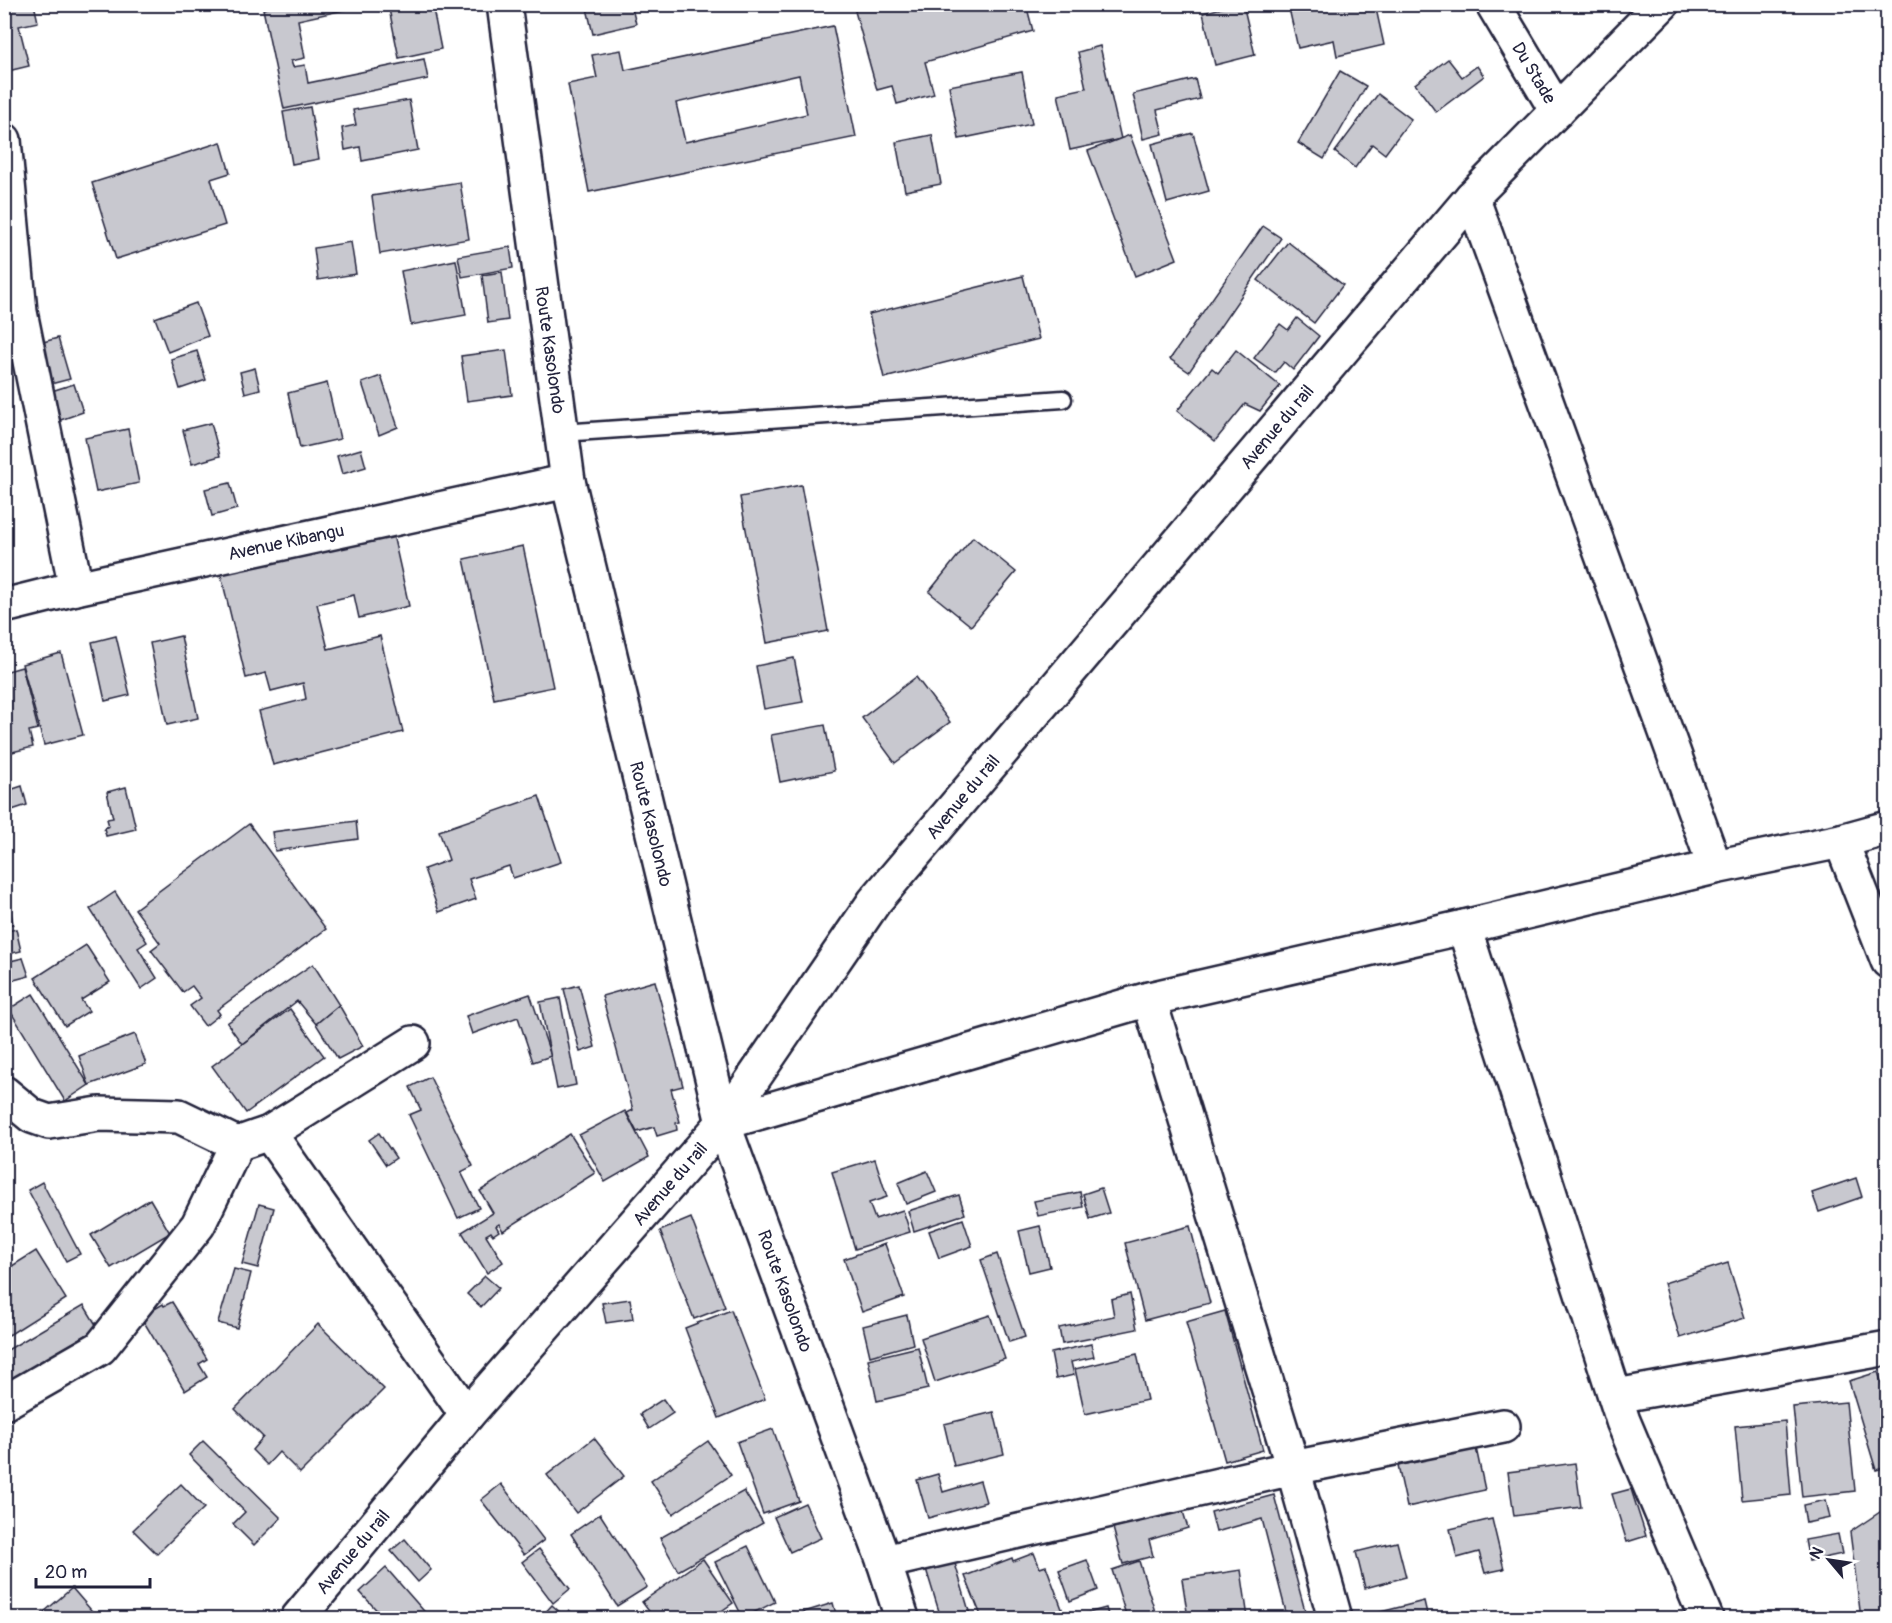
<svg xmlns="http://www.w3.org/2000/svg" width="1892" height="1623" font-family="Pangolin,sans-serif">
<rect width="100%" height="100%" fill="#fff"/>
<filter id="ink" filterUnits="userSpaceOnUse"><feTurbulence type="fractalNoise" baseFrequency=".0167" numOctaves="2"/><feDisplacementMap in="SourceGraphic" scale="12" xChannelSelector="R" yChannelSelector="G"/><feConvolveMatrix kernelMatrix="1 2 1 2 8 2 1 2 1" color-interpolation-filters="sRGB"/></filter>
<g filter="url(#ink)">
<g fill="#c8c8cf" stroke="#22223b" stroke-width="1.5" fill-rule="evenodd">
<polygon points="4,4 34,4 38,22 19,26 29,66 4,72"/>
<polygon points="284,4 371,4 298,20 305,58 291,61 293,67 305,65 308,83 424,59 428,79 284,109 263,9"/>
<polygon points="388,4 432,4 441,49 399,58"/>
<polygon points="586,4 631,4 636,24 593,34"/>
<polygon points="853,4 1026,4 1033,31 925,62 934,94 897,104 892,86 877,90"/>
<polygon points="1236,4 1243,4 1255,55 1215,65 1203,13"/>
<polygon points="1288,4 1375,4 1384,45 1337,56 1334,40 1298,48"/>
<path d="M833 26 856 137 589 192 568 84 597 78 592 55 621 50 625 70ZM799 75 807 114 685 142 676 103Z"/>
<polygon points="1100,46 1121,139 1070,150 1058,94 1086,88 1078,52"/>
<polygon points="1448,59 1462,77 1477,66 1484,76 1436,112 1415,84"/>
<polygon points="1340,71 1366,86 1324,159 1298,143"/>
<polygon points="1022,72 1032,124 959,139 949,86"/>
<polygon points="1195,79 1200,99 1157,110 1163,134 1143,139 1133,94"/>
<polygon points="1378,94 1411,119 1385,154 1372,144 1355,168 1335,152"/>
<polygon points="409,100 418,150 362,161 360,147 345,150 342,128 356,125 353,110"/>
<polygon points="310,107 319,159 292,164 283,112"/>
<polygon points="1193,133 1209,191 1167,203 1152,144"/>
<polygon points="932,135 941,184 905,191 896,142"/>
<polygon points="1130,135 1177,259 1135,276 1088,151"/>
<polygon points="221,142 230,173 211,179 225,225 116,259 92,183"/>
<polygon points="460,182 469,239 380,254 372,196"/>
<polygon points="1263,226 1281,238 1189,372 1170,359"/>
<polygon points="351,242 356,274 318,280 314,248"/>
<polygon points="1288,242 1343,285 1314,323 1258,280"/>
<polygon points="510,247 513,268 462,277 458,256"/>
<polygon points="456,260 466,315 411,325 401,271"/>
<polygon points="502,272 508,320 488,323 482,275"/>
<polygon points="1023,276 1039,339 884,378 869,314"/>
<polygon points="196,303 208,336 168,352 155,318"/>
<polygon points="1297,318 1319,336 1293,370 1284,362 1275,373 1254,358 1280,324 1288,330"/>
<polygon points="58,338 70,379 43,386 32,345"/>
<polygon points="506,350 512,395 467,401 461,356"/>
<polygon points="1236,350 1280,386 1260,411 1245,404 1215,441 1177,411 1212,368 1218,373"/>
<polygon points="197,351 206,380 180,389 171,359"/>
<polygon points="255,368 260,389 245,393 240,372"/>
<polygon points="381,376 398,427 379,435 362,383"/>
<polygon points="327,383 340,439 300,448 288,393"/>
<polygon points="74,384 83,412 55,422 45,393"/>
<polygon points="211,423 220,456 192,464 183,430"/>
<polygon points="128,429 139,483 96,492 85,438"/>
<polygon points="361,449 366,467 342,474 337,456"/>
<polygon points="230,483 237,509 212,516 205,489"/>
<polygon points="801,485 828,631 767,643 740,497"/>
<polygon points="392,530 409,606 359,618 354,595 317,604 328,649 380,636 403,732 273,765 259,711 306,699 303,683 271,691 266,673 246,678 220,571"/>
<polygon points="973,537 1016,572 971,626 929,592"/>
<polygon points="523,546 553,687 494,699 464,559"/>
<polygon points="116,636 130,695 105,701 92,642"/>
<polygon points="181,636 198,718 167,725 150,643"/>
<polygon points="61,653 83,735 44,745 22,664"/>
<polygon points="794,658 803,702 764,709 756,666"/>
<polygon points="22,667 38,729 29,731 33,747 4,754 4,672"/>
<polygon points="916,677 950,722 895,763 862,718"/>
<polygon points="825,725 834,771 780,782 771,735"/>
<polygon points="22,786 27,805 9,811 4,792"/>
<polygon points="126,787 136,829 106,836 104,828 109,826 107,819 113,818 107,792"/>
<polygon points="539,796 561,862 513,878 509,866 469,879 476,899 439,912 424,869 449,860 439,831"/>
<polygon points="356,821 358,839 275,851 272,832"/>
<polygon points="249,824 326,929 217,1010 220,1014 205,1026 190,1006 201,998 192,986 183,992 151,950 160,943 135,909"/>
<polygon points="4,873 13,924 4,926"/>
<polygon points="115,892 147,942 138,948 157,978 141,989 90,909"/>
<polygon points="16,929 21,951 4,955 4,932"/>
<polygon points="86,945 110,982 81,1000 89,1011 65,1026 35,978"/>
<polygon points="23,958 29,976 10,981 6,962"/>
<polygon points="313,964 339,1005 316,1024 297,1001 242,1044 227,1023"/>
<polygon points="655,981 683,1086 671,1089 680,1122 676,1123 677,1130 657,1136 654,1127 637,1132 627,1113 633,1110 602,996"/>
<polygon points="579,985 595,1047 580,1052 564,989"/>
<polygon points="33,994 89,1085 65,1101 9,1009"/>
<polygon points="530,994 551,1056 533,1062 518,1017 472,1034 466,1016"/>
<polygon points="560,998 576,1085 557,1089 540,1002"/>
<polygon points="339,1005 363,1046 338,1059 316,1024"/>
<polygon points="290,1009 324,1056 246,1113 212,1066"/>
<polygon points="135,1034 146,1064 89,1085 79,1056"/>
<polygon points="430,1077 473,1166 461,1172 479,1208 458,1218 409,1115 421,1110 410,1087"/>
<polygon points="625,1111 649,1157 605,1182 579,1135"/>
<polygon points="379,1133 396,1158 386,1165 369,1140"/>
<polygon points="570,1134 595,1173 503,1231 499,1224 496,1226 499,1231 493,1235 491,1232 486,1235 503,1262 487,1273 462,1232 493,1213 480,1191"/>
<polygon points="875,1159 887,1197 869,1203 875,1219 903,1210 910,1232 855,1249 832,1172"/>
<polygon points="927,1171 936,1192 906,1204 898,1183"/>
<polygon points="1856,1178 1862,1197 1819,1212 1812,1193"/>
<polygon points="42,1182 80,1254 66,1261 28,1190"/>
<polygon points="1101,1188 1109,1213 1090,1219 1083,1194"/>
<polygon points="1080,1192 1083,1207 1038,1216 1034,1201"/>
<polygon points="959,1195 965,1214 914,1231 908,1211"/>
<polygon points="150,1199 170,1233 111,1268 91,1235"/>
<polygon points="259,1204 274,1208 258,1268 242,1264"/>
<polygon points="691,1218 725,1307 694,1319 660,1231"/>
<polygon points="963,1219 972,1246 939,1258 929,1231"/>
<polygon points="1040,1226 1050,1267 1029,1272 1019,1231"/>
<polygon points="1190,1226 1210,1303 1145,1320 1125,1243"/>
<polygon points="885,1244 904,1297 862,1312 844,1259"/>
<polygon points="36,1251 66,1299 9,1335 4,1329 4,1271"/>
<polygon points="997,1254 1025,1337 1009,1342 981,1260"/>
<polygon points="1728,1263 1745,1318 1680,1338 1664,1283"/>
<polygon points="234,1269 251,1273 237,1328 218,1323"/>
<polygon points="485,1276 499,1288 481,1307 467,1294"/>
<polygon points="1130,1294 1137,1329 1062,1344 1059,1328 1114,1316 1111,1299"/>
<polygon points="630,1299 633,1319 606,1323 602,1303"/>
<polygon points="172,1302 207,1359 199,1364 207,1377 185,1391 141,1317 163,1304 164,1306"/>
<polygon points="84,1305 98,1328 4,1384 4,1352"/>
<polygon points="731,1310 765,1399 719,1418 685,1328"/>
<polygon points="1225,1311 1263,1450 1225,1461 1186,1322"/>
<polygon points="907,1315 913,1344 870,1356 863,1326"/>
<polygon points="990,1315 1005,1359 935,1382 921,1338"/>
<polygon points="318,1324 384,1389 300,1473 279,1452 267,1465 252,1450 263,1437 235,1409"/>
<polygon points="1091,1344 1094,1357 1071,1362 1074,1375 1056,1379 1051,1353"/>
<polygon points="918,1347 928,1389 877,1401 868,1359"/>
<polygon points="1137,1354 1147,1400 1085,1414 1075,1369"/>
<polygon points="1878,1372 1888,1402 1888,1467 1876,1470 1849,1381"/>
<polygon points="663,1399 673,1413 649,1429 640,1414"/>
<polygon points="1846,1402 1855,1491 1802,1497 1793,1407"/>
<polygon points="994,1412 1004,1454 954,1466 944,1424"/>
<polygon points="1785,1421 1791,1495 1742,1500 1735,1426"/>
<polygon points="773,1429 799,1501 763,1514 737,1442"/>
<polygon points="594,1438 624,1476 576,1513 547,1475"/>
<polygon points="203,1441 281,1518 254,1545 233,1524 245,1512 189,1455"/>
<polygon points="708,1441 731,1475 673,1514 651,1481"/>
<polygon points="1476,1448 1485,1490 1407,1507 1398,1466"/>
<polygon points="1575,1463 1581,1507 1514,1516 1508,1472"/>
<polygon points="938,1474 943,1492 980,1481 986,1502 928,1518 917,1480"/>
<polygon points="181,1484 204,1508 157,1554 133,1530"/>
<polygon points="501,1484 544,1540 524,1555 481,1500"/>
<polygon points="1631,1489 1646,1536 1627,1542 1612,1494"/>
<polygon points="744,1491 763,1523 678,1571 660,1538"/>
<polygon points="1274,1495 1305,1611 1287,1616 1262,1519 1216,1532 1211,1512"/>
<polygon points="1826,1500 1830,1518 1806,1523 1803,1505"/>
<polygon points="805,1503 821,1538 790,1552 774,1517"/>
<polygon points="1182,1508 1188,1528 1149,1540 1153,1556 1123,1564 1113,1528"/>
<polygon points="1883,1510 1888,1548 1888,1618 1861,1618 1850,1532"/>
<polygon points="600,1514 647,1587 617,1606 571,1534"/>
<polygon points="1492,1519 1504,1569 1485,1573 1479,1552 1457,1558 1450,1529"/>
<polygon points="1838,1534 1842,1554 1809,1561 1805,1540"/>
<polygon points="405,1539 431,1570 418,1582 391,1551"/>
<polygon points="1397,1542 1406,1577 1365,1588 1356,1552"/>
<polygon points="748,1546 775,1602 743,1618 715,1562"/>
<polygon points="539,1549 570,1589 553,1603 522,1562"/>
<polygon points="1034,1553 1040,1568 1046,1566 1065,1617 1060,1618 982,1618 965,1576 1012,1558 1013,1561"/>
<polygon points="703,1559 733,1603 711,1618 654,1618 642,1602"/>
<polygon points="954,1560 971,1618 941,1618 926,1569"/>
<polygon points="1087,1560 1098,1590 1070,1601 1059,1570"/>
<polygon points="1139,1561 1157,1618 1127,1618 1112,1570"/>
<polygon points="386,1568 430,1618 384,1618 360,1592"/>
<polygon points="1241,1570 1248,1618 1188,1618 1182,1579"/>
<polygon points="72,1588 97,1617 37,1618"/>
<polygon points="1424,1601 1428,1618 1357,1618"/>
<polygon points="833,1603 837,1618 806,1618 804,1612"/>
<polygon points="552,1605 564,1616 569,1610 578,1618 540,1618"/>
<polygon points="1106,1608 1109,1618 1070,1618"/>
</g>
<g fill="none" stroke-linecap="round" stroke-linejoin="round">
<defs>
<polyline id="service" points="561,433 1063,399"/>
<g id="minor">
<polyline points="504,4 568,481 723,1123 884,1562 902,1618"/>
<polyline points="1493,4 1557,111"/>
<polyline points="4,140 20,312 76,588"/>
<polyline points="1472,197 1715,867"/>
<polyline points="4,606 76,588 568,481"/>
<polyline points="1841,841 1888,961"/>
<polyline points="1464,927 1623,1421 1706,1618"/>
<polyline points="1149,999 1293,1468 1335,1618"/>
<polyline points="4,1093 32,1116 49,1122 99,1114 179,1116 237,1144"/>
<polyline points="723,1123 1149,999 1464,927 1715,867 1841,841 1888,828"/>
<polyline points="269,1133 467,1415"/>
<polyline points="1616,1396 1888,1348"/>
<polyline points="4,1403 100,1348 198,1225 237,1144 269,1133 413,1043"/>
<polyline points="884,1562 1293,1468 1503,1426"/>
<polyline points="298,1618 467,1415 723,1123 874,902 1472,197 1662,4"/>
</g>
</defs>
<use href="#service" stroke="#22223b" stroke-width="21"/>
<use href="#minor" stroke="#22223b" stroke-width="38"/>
<use href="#service" stroke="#fff" stroke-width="16"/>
<use href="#minor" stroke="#fff" stroke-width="33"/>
</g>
</g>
<g text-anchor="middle" stroke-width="5" stroke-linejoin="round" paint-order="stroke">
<g font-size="18" fill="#22223b" stroke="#fff">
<text transform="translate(1534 73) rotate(59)" y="6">Du Stade</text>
<text transform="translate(550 350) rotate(82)" y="6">Route Kasolondo</text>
<text transform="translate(1277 427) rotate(-50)" y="6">Avenue du rail</text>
<text transform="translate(286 542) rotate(-12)" y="6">Avenue Kibangu</text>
<text transform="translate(963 797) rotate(-50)" y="6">Avenue du rail</text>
<text transform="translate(651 824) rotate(76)" y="6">Route Kasolondo</text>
<text transform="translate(670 1184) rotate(-49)" y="6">Avenue du rail</text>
<text transform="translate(785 1291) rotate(70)" y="6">Route Kasolondo</text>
<text transform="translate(353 1552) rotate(-50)" y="6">Avenue du rail</text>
</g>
</g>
<rect width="1892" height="1623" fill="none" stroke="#fff" stroke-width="24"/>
<rect x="12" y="12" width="1868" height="1599" fill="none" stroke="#22223b" stroke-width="2" filter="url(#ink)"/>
<g transform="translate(1829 1560) rotate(299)" stroke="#ffffff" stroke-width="4.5" paint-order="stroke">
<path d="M0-4.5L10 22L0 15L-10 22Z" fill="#22223b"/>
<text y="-9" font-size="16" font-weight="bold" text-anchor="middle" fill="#22223b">N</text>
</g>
<path d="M36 1578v9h114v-9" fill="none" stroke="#22223b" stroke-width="3"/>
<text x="45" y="1578" font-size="18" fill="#22223b" stroke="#ffffff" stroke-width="4.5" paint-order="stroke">20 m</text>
</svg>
